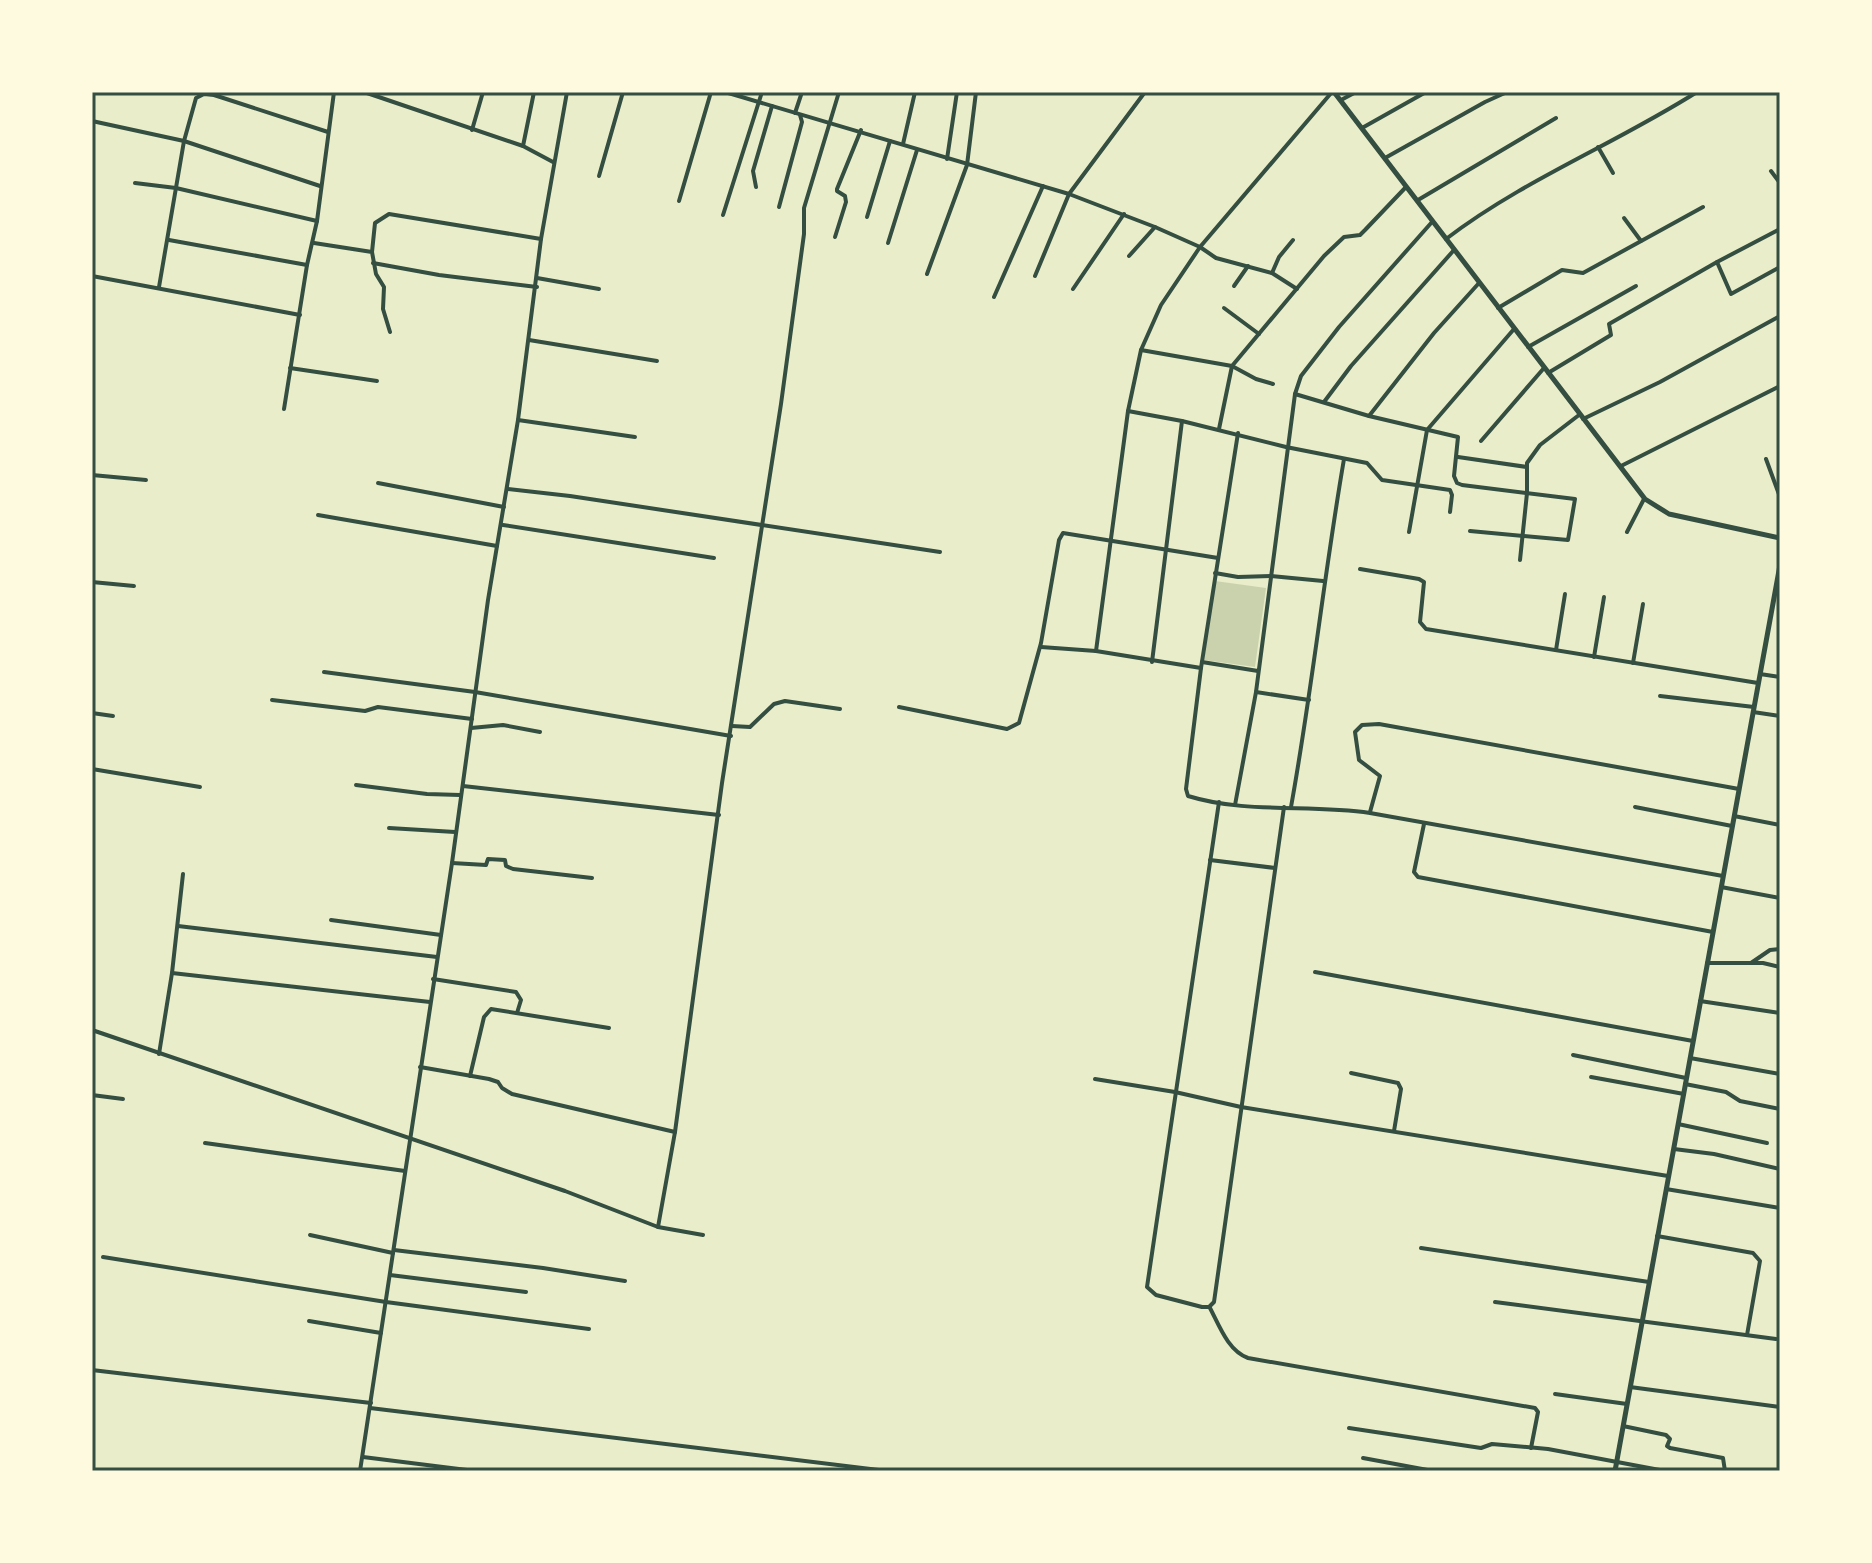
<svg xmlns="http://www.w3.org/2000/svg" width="1872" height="1563" font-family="'Nunito Sans',sans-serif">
<rect width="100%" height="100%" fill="#e9edc9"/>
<polygon fill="#cad2ad" points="1215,581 1266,588 1255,667 1204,660"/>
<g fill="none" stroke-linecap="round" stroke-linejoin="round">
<g stroke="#344e41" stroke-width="4">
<polyline points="364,92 523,146 553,162"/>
<polyline points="725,92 1069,194 1155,227 1200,247 1216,258 1272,273 1297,289"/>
<polyline points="1341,100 1356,92"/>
<polyline points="795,113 802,92"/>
<polyline points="92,121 184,141 320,186"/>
<polyline points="1362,128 1426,92"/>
<polyline points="472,130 483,92"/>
<polyline points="903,144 915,92"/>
<polyline points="523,146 534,92"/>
<polyline points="1598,147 1613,173"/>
<polyline points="1385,158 1485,102 1507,92"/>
<polyline points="947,159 957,92"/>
<polyline points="1771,171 1780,183"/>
<polyline points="599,176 623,92"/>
<polyline points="135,183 176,188 317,221"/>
<polyline points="756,187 753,171 772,106"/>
<polyline points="1418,200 1556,118"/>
<polyline points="679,201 711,92"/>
<polyline points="779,207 802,122 800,115"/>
<polyline points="723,215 762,92"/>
<polyline points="867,217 890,141"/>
<polyline points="1624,218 1641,241"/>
<polyline points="835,237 846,202 845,196 837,191 837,189 861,130"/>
<path d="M1446 239C1523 180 1615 144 1697 92"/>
<polyline points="169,240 307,265"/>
<polyline points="314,243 372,252 376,274 384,287 383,309 390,332"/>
<polyline points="888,243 917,150"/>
<polyline points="372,252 375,223 389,214 541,239"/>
<polyline points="1129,256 1155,227"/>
<polyline points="1717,262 1780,229"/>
<polyline points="373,263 439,275 537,287"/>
<polyline points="1272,273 1279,257 1293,240"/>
<polyline points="927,274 967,165 976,92"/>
<polyline points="92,276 300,315"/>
<polyline points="1035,276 1069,194 1145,92"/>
<polyline points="537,278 599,289"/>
<polyline points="1234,286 1248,266"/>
<polyline points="159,287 184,141 196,98 204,94 214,95 328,132"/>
<polyline points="1073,289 1124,214"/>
<polyline points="994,297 1043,186"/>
<polyline points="1224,308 1259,334"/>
<polyline points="1498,308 1562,270 1583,273 1703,207"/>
<polyline points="529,340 657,361"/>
<polyline points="1528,347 1636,286"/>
<polyline points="1141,350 1232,366 1256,379 1273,384"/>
<polyline points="290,368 377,381"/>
<polyline points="1548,373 1611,335 1609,324 1717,262 1731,294 1780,267"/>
<polyline points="1295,394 1301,376 1339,327 1432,222"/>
<polyline points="1324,402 1351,366 1454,250"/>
<polyline points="284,409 307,265 317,221 334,92"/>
<polyline points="1128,411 1182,421 1286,447 1367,463 1382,480 1450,490 1452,495 1450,512"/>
<polyline points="1369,416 1434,333 1479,283"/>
<polyline points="1583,419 1660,382 1780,316"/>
<polyline points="518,420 635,437"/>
<polyline points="1219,429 1232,366 1324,256 1344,237 1360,235 1365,230 1406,187"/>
<path d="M1238 433 1201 668 1186 789 1188 796C1246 814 1310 804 1370 813L1723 876"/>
<polyline points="1481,441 1544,368"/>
<polyline points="1458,457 1527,467"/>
<polyline points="1766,459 1780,497"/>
<polyline points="1621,466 1780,386"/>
<polyline points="92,475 146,480"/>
<polyline points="378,483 504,507"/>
<polyline points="508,489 570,496 940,552"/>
<polyline points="318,515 497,546"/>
<polyline points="503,525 714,558"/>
<polyline points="1409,532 1427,430 1514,329"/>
<polyline points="1627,532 1644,499"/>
<polyline points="1520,560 1527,493 1527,463 1540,445 1579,415"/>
<polyline points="1360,569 1419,579 1424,582 1420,622 1426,629 1758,683"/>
<polyline points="1215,573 1238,577 1271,576 1323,581"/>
<polyline points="92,582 134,586"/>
<polyline points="1041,647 1096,651 1201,668"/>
<polyline points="1556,650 1565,594"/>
<polyline points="1096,651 1128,411 1141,350 1161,305 1200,247 1332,92"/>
<polyline points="1594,657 1604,597"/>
<polyline points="1152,662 1182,421"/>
<polyline points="1202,662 1258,671"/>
<polyline points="1633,663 1643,604"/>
<polyline points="324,672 475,692 731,736"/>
<polyline points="1760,674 1780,677"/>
<polyline points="1256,692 1309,700"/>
<polyline points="1660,696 1754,707"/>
<polyline points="272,700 365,711 378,707 472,719"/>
<polyline points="899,707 1007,729 1019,723 1041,643 1059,540 1063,533 1218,558"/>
<polyline points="1753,712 1780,716"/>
<polyline points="92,713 113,716"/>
<polyline points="732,726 750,727 774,704 785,701 840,709"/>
<polyline points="471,728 503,725 540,732"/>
<polyline points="92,769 200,787"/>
<polyline points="356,785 427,794 460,795"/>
<polyline points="463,786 719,815"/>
<polyline points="1219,802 1147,1287 1156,1295 1202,1307 1209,1307 1214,1302 1284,807"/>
<polyline points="1235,805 1256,692 1295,394 1369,416 1458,437 1454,476 1457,483 1462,485 1575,499 1568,540 1470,531"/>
<path d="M1291 807C1312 691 1324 575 1344 459"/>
<polyline points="1635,807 1732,826"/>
<polyline points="1370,812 1380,776 1359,760 1355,732 1362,725 1379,724 1739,789"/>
<polyline points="1734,816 1780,825"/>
<polyline points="1424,824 1414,872 1418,877 1713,932"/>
<polyline points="389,828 455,832"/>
<polyline points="1210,860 1275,868"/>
<polyline points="452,863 486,865 488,859 505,860 506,866 513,869 592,878"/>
<polyline points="1721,887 1780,898"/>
<polyline points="331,920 441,935"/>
<polyline points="178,926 437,957"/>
<polyline points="1707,963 1763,963 1780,967"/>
<polyline points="1751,963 1770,950 1780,949"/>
<polyline points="1315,972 1693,1041"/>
<polyline points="172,973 430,1002"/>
<polyline points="433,979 516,992 521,1000 517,1013"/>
<polyline points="1700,1001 1780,1013"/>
<polyline points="92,1030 565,1191 658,1227 703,1235"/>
<polyline points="159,1054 172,973 183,874"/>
<polyline points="1573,1055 1686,1078"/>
<polyline points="1690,1058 1780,1074"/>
<polyline points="420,1067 489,1079 498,1082 502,1088 512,1094 675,1132"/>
<polyline points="1351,1073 1398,1083 1401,1089 1394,1131"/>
<polyline points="470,1076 484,1017 491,1009 609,1028"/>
<polyline points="1591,1077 1684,1094"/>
<polyline points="1095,1079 1175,1092 1241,1107 1668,1176"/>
<polyline points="1685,1084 1726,1092 1740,1101 1780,1109"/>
<polyline points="92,1095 123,1099"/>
<polyline points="1678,1124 1767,1143"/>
<polyline points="205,1143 405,1171"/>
<polyline points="1674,1149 1714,1154 1780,1169"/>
<polyline points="1666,1189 1780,1208"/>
<polyline points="658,1227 675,1132 722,783 781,404 804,234 804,208 839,92"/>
<polyline points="310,1235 393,1253"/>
<polyline points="1657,1236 1753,1253 1760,1261 1747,1335"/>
<polyline points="1421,1248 1649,1282"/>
<polyline points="394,1250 543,1268 625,1281"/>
<polyline points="103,1257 386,1302 589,1329"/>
<polyline points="390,1275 526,1292"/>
<polyline points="1495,1302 1776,1339"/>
<path d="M1210 1308C1219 1325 1228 1351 1248 1358L1535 1408 1538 1412 1531 1448"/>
<polyline points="309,1321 381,1333"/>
<polyline points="92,1370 371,1403"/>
<polyline points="1630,1387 1780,1407"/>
<polyline points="1555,1394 1627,1404"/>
<polyline points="370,1408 887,1471"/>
<polyline points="1623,1426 1666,1435 1670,1439 1667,1446 1670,1448 1723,1458 1725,1471"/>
<polyline points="1349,1428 1481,1448 1492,1444 1548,1449 1665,1471"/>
<polyline points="363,1457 475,1471"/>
<polyline points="1363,1458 1433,1471"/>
<polyline points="360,1471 452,863 488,600 518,420 541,239 567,92"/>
</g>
<g stroke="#344e41" stroke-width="5">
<polyline points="1334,92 1645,499 1669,514 1780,538"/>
<polyline points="1615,1471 1780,565"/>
</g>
</g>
<rect width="1872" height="1563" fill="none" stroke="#fefae0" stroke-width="188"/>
<rect x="94" y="94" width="1684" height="1375" fill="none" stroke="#344e41" stroke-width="3"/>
</svg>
